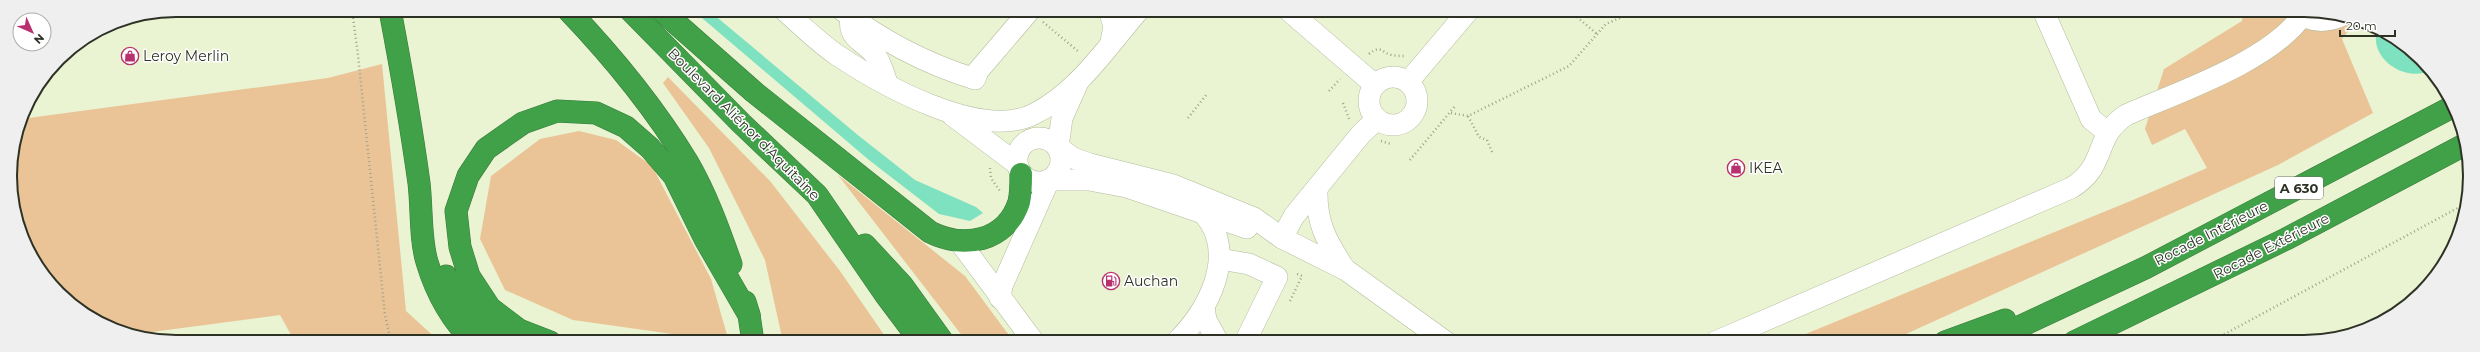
<svg xmlns="http://www.w3.org/2000/svg" width="2480" height="352" font-family="Montserrat,sans-serif">
<rect width="100%" height="100%" fill="#eaf3d2"/>
<g fill="#eac496">
<polygon points="2244,10 2315,10 2356,21 2342,39 2373,113 2278,165 1906,334 1885,342 1786,342 2133,200 2207,168 2185,129 2152,145 2145,129 2164,69 2242,21"/>
<polygon points="382,64 406,311 440,342 295,342 280,315 137,334 102,325 51,286 19,230 10,165 21,119 328,78"/>
<polygon points="668,77 770,181 840,271 889,342 783,342 765,260 709,148 663,83"/>
<polygon points="579,131 616,140 652,166 711,279 729,342 573,320 505,290 480,239 491,176 540,139"/>
<polygon points="838,175 965,276 1014,342 967,342"/>
</g>
<g fill="#7ee2c0">
<polygon points="696,10 713,14 859,136 915,180 976,207 983,213 970,221 939,214 869,160 702,18"/>
<path d="M2378 27 2429 67 2431 70C2405 84 2366 57 2378 27Z"/>
</g>
<g fill="none" stroke-linecap="round" stroke-linejoin="round">
<defs>
<g id="minor">
<path d="M784 10C801 25 818 42 837 55 882 85 981 141 1034 114 1078 92 1107 47 1139 10"/>
<path d="M842 10C882 41 927 64 975 79L978 71 1030 10"/>
<polyline points="1109,10 1114,26 1111,42"/>
<polyline points="1288,10 1375,85"/>
<polyline points="2043,10 2091,119 2107,132"/>
<path d="M2295 10C2308 21 2323 23 2339 17"/>
<path d="M851 17C847 40 864 40 876 56 882 64 884 76 888 85"/>
<circle cx="1393" cy="101" r="24"/>
<polyline points="1079,80 1062,118 1058,147 1073,158 1090,164 1173,185 1254,218 1282,238 1346,270 1446,342"/>
<polyline points="1408,82 1469,10"/>
<polyline points="952,115 1017,164"/>
<circle cx="1039" cy="160" r="22"/>
<path d="M1317 188C1316 223 1326 240 1344 268"/>
<polyline points="1282,238 1294,216 1361,134 1377,119"/>
<polyline points="959,241 1034,342"/>
<polyline points="1220,259 1249,264 1277,277 1245,342"/>
<polyline points="1000,298 1002,286 1049,180 1089,180 1127,187 1247,228"/>
<polyline points="1204,307 1206,320 1218,342"/>
<path d="M1176 342C1209 311 1238 253 1204 214"/>
<path d="M1715 342 2071 188C2108 166 2092 138 2126 115 2178 92 2269 62 2302 16"/>
</g>
<g id="highway">
<path d="M390 10C401 68 411 125 419 183 422 208 420 239 427 262 436 292 451 320 474 342"/>
<path d="M568 10C613 57 654 107 688 163 706 194 719 230 731 264"/>
<polyline points="630,10 741,123 817,195 885,294 921,342"/>
<path d="M661 10 754 92 930 232C964 249 1006 242 1019 202 1021 194 1021 183 1021 174"/>
<polyline points="865,245 902,285 943,342"/>
<path d="M446 276C458 304 480 323 504 342"/>
<polyline points="745,302 749,315 753,342"/>
<polyline points="550,342 519,330 490,308 469,276 460,247 456,211 468,176 486,149 523,123 557,111 596,113 626,127 650,148 674,176 705,239 749,315"/>
<polyline points="1945,342 2005,320"/>
<polyline points="1987,342 2145,268 2452,107"/>
<polyline points="2074,342 2286,239 2464,145"/>
</g>
</defs>
<use href="#minor" stroke="#b3bc9d" stroke-width="22"/>
<use href="#highway" stroke="#3a7a3c" stroke-width="23"/>
<g stroke="#9da48b" stroke-width="2.5" stroke-dasharray="1 3" stroke-linecap="butt">
<polyline points="352,10 358,55 385,315 391,342"/>
<polyline points="1577,17 1597,34"/>
<polyline points="1043,22 1079,52"/>
<path d="M1369 54C1381 44 1382 53 1392 55 1396 56 1401 56 1405 56"/>
<polyline points="1329,91 1340,79"/>
<polyline points="1343,103 1349,119"/>
<polyline points="1451,113 1468,116"/>
<polyline points="1188,118 1207,94"/>
<polyline points="1381,141 1391,144"/>
<polyline points="1492,152 1487,140 1479,137 1468,116 1569,66 1606,24 1638,10"/>
<polyline points="1410,160 1456,105"/>
<polyline points="990,168 991,178 1000,191"/>
<polyline points="1290,301 1302,276 1295,273"/>
<polyline points="2210,342 2465,204"/>
</g>
<use href="#minor" stroke="#fff" stroke-width="21"/>
<use href="#highway" stroke="#40a148" stroke-width="22"/>
</g>
<defs>
<symbol id="shop-ring" viewBox="-11 -11 22 22"><circle r="9.5" fill="#fff" stroke="#b9306f" stroke-width="1.5"/><path d="M-5-2.5h2.3a2.7 3.5 0 0 1 5.4 0H5L5.5 6h-11ZM-1.5-2.5h3a1.5 2.3 0 0 0-3 0Z" fill="#b9306f"/></symbol>
<symbol id="fuel-ring" viewBox="-11 -11 22 22"><circle r="9.5" fill="#fff" stroke="#b9306f" stroke-width="1.5"/><path d="M-5.5-6h7V0h2V4h1.3V-2.5L3-4.5l.8-.8L6-3V5H2.5V1h-1V6h-7ZM-4.2-4.7v3.2H.2V-4.7Z" fill="#b9306f"/></symbol>
</defs>
<g fill-rule="evenodd">
<use href="#shop-ring" x="120" y="46" width="20" height="20"/>
<use href="#shop-ring" x="1726" y="158" width="20" height="20"/>
<use href="#fuel-ring" x="1101" y="271" width="20" height="20"/>
</g>
<g text-anchor="middle" stroke-width="3" stroke-linejoin="round" paint-order="stroke">
<rect fill="#fff" stroke="#6d7066" stroke-width="1" x="2275" y="177" width="48" height="22" rx="3"/>
<g font-size="13" font-weight="bold" fill="#2e3225">
<text x="2299" y="193">A 630</text>
</g>
<g font-size="14" fill="#2e3225" stroke="#fff" text-anchor="start">
<text x="143" y="61">Leroy Merlin</text>
<text x="1749" y="173">IKEA</text>
<text x="1124" y="286">Auchan</text>
</g>
<g font-size="14" fill="#2e3225" stroke="#fff">
<text transform="translate(744 124) rotate(45)" y="5">Boulevard Aliénor d'Aquitaine</text>
<text transform="translate(2211 233) rotate(-27)" y="5">Rocade Intérieure</text>
<text transform="translate(2271 246) rotate(-27)" y="5">Rocade Extérieure</text>
</g>
</g>
<path d="M0 0H2480V352H0ZM176 17H2304A159 159 0 0 1 2463 176V176A159 159 0 0 1 2304 335H176A159 159 0 0 1 17 176V176A159 159 0 0 1 176 17Z" fill="#eeefee" fill-rule="evenodd"/>
<path fill="none" stroke="#2e3225" stroke-width="2" d="M176 17H2304A159 159 0 0 1 2463 176V176A159 159 0 0 1 2304 335H176A159 159 0 0 1 17 176V176A159 159 0 0 1 176 17Z"/>
<g transform="translate(32 32) rotate(135)"><circle r="19" fill="#ffffff" stroke="#abada8"/>
<path d="M0-3L7 15L0 10L-7 15Z" fill="#b9306f"/>
<text y="-6" font-size="11" font-weight="bold" text-anchor="middle" fill="#2e3225">N</text>
</g>
<path d="M2340 30v6h55v-6" fill="none" stroke="#2e3225" stroke-width="2"/>
<text x="2346" y="30" font-size="12" fill="#2e3225" stroke="#ffffff" stroke-width="3" paint-order="stroke">20 m</text>
</svg>
